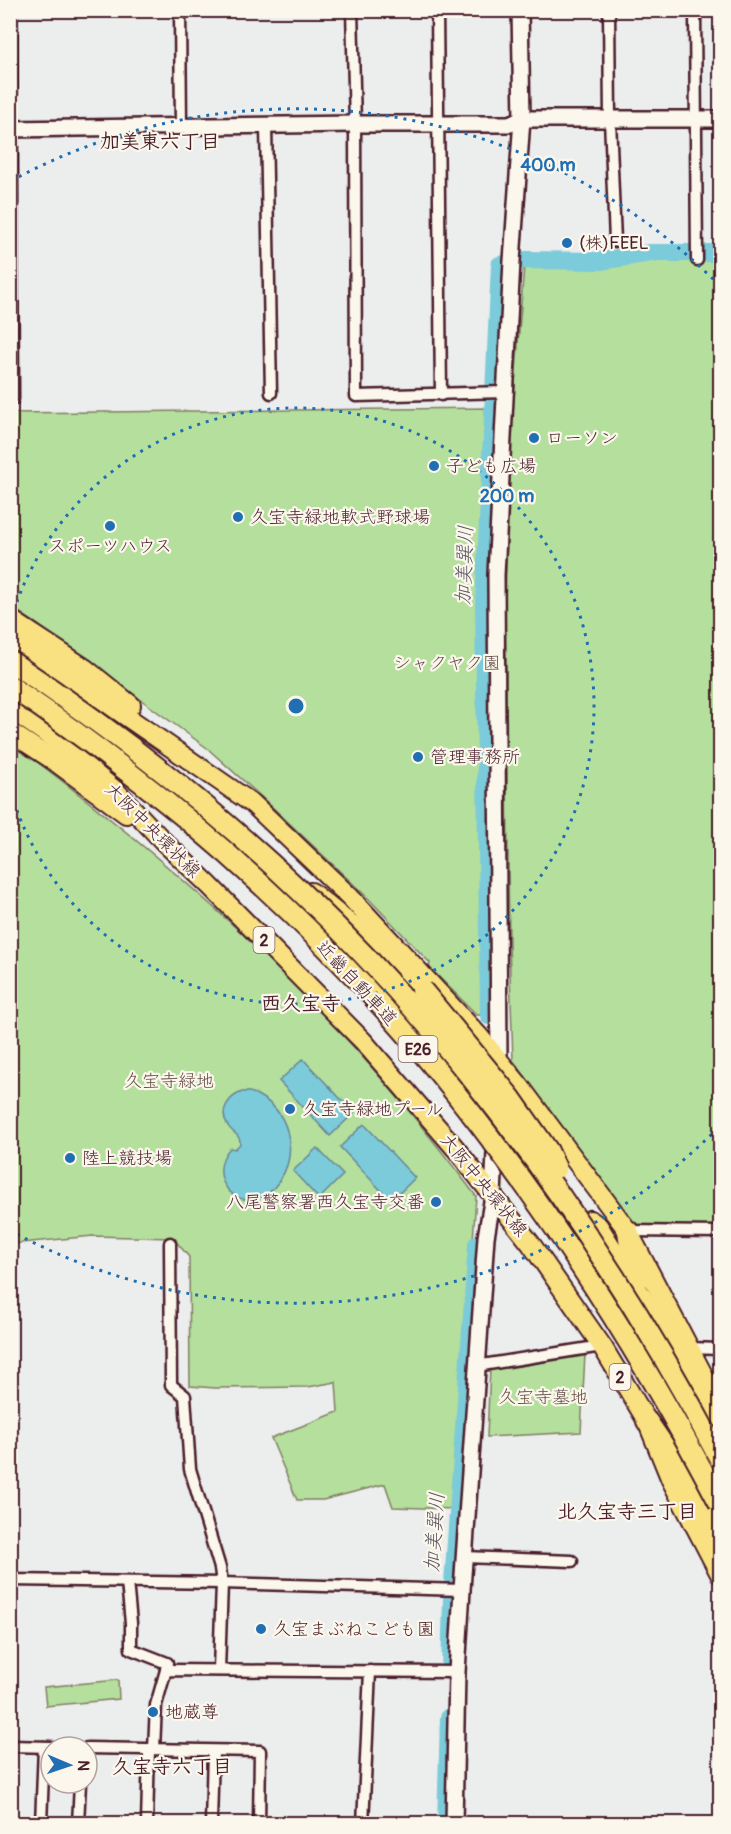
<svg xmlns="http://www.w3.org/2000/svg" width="731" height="1834" font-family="Pangolin,'Klee One',sans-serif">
<rect width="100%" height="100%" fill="#eceded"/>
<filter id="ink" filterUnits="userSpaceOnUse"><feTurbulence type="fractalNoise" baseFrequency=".0167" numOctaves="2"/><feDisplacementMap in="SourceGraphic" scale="12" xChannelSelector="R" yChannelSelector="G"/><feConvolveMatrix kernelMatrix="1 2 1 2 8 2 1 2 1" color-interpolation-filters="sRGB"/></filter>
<g filter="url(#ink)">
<g fill="#b5df9c" stroke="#807f64" stroke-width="1.5">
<polygon points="720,256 720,1228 639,1227 634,1224 513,1060 509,943 505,604 509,464 524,265 598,264 650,257"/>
<polygon points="490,408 481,605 482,804 487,1015 477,1015 429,967 430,963 368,898 267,802 207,748 37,624 11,607 10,413"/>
<path d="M11 742C110 816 206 895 293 983 358 1048 420 1122 476 1196L455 1509 393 1507 385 1484 323 1500H297L271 1438 338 1412 336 1382 308 1387 215 1388 190 1386 189 1257 173 1238 93 1236 11 1244Z"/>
<polygon points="585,1354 581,1432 487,1437 490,1368"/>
<polygon points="118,1680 119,1699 46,1706 44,1687"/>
</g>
<g fill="#7ccbda" stroke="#688694" stroke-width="1.5">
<polygon points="303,1059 354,1113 330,1136 279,1081"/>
<path d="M242 1092C251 1091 256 1094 264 1099 290 1116 298 1155 279 1181 275 1187 269 1194 262 1197 231 1210 207 1173 230 1148L235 1149 240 1144C241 1134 231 1133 227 1124 219 1110 229 1097 242 1092Z"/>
<polygon points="364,1124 415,1178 391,1201 340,1147"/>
<polygon points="317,1148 343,1175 319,1199 293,1171"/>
</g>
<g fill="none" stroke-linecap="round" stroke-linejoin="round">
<g stroke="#7ccbda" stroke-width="18">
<polyline points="489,1016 484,606 500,265 524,260 600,261 651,253 720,253"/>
<polyline points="450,1672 452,1598 477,1244"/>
<polyline points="446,1824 449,1717"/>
</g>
<defs>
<g id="street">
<polyline points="180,10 181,128"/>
<polyline points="352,10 355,124 356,396 505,392"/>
<polyline points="437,10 441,395"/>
<polyline points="609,10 610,119 615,241"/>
<polyline points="695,10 697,260"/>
<polyline points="266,126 271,393"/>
<polyline points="10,399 13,399 11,10"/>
<polyline points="628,1231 720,1232"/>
<polyline points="170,1243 171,1385 185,1396 190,1469 220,1568 222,1583 219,1670"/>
<polyline points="689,1348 720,1349"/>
<polyline points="476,1366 602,1346"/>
<polyline points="464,1557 572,1561"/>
<polyline points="10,1580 222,1583 462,1590"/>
<polyline points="127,1582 131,1623 131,1649 167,1663 166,1670"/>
<polyline points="10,1746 51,1747"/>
<polyline points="87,1748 260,1751 259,1824"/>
<polyline points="154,1749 156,1705 166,1670 457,1672"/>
<polyline points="41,1824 44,1747"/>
<polyline points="78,1824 80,1783"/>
<polyline points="147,1824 149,1749"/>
<polyline points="211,1824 213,1751"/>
<polyline points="363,1824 370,1671"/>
</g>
<g id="secondary">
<polyline points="10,129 355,124 510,124 522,119 720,119"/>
<polyline points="499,1066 496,575 512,261 522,119 520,10"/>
<polyline points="454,1824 457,1672 462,1590 486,1237 493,1196 497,1108"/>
</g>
<g id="primary">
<polyline points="10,619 86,669 131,705"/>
<polyline points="10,636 253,804 350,897 478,1035 519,1085 628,1231 720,1407"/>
<polyline points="10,709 44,732 116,791 164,842 209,885 363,1041 456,1149 531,1244 602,1346 647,1421 671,1480 720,1574"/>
<polyline points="10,732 53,760 126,814"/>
</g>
<g id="highway">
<polyline points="311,893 389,957 422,990"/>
<polyline points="628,1231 632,1258 642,1276"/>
<polyline points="573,1236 574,1229 590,1221 598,1227 705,1400"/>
<polyline points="699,1388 720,1428"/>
<polyline points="647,1421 683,1474 720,1546"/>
</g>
</defs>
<use href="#street" stroke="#4a1f2b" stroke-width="15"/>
<use href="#secondary" stroke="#4a1f2b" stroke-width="20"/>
<use href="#primary" stroke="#4a1f2b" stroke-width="22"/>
<use href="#highway" stroke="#4a1f2b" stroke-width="24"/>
<use href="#street" stroke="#fbf7ec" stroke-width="10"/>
<use href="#secondary" stroke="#fbf7ec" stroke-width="15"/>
<use href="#primary" stroke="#f9e181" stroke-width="18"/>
<use href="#highway" stroke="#f9e181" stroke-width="20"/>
<defs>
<g id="highway-bridge">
<path d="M10 661C112 729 210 805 299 890 470 1053 610 1250 720 1459"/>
<path d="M10 686C166 792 311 918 431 1063 543 1199 639 1348 720 1504"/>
<polyline points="422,990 510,1097 548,1151 556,1168"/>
</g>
</defs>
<use href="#highway-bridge" stroke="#4a1f2b" stroke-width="24" stroke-linecap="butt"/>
<use href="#highway-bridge" stroke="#f9e181" stroke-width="20"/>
</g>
</g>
<g fill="none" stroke="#1f6fb2" stroke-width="3" stroke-dasharray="3 6">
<path d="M11 619A298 298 0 1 1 11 793"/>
<path d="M718 1128A597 597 0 0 1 11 1231M11 181A597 597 0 0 1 718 284"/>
</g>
<g fill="#1f6fb2" stroke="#fbf7ec" stroke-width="2">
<circle cx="567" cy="243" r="6"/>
<circle cx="534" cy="438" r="6"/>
<circle cx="434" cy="466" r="6"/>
<circle cx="238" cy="517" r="6"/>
<circle cx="110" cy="526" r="6"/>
<circle cx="418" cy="757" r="6"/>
<circle cx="290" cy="1109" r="6"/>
<circle cx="70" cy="1158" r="6"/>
<circle cx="436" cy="1202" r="6"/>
<circle cx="261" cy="1629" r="6"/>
<circle cx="153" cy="1712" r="6"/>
</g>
<g text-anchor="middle" stroke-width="4.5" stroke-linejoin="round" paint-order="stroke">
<g fill="#fbf7ec" stroke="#7f6065" stroke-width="1.5">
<rect x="253.5" y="927" width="21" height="26" rx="4.5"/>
<rect x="398.5" y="1036" width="39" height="26" rx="4.5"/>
<rect x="609.5" y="1364" width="21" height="26" rx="4.5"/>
</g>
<g font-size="16" font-weight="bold" fill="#4a1f2b">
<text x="264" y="946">2</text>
<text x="418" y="1055">E26</text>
<text x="620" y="1383">2</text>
</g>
<g font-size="18" fill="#4a1f2b" stroke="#fbf7ec" text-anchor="start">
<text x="579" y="249">(株)FEEL</text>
<text x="546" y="444">ローソン</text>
<text x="446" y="472">子ども広場</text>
<text x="250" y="523">久宝寺緑地軟式野球場</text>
<text x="110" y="552" text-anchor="middle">スポーツハウス</text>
<text x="430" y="763">管理事務所</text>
<text x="302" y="1115">久宝寺緑地プール</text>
<text x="82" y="1164">陸上競技場</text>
<text x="424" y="1208" text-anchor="end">八尾警察署西久宝寺交番</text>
<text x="273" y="1635">久宝まぶねこども園</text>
<text x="165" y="1718">地蔵尊</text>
</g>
<g font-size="18" fill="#654f47" stroke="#fbf7ec">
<text x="447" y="669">シャクヤク園</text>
<text x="169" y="1087">久宝寺緑地</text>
<text x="543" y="1403">久宝寺墓地</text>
</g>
<g font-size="18" fill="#4a1f2b" stroke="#fbf7ec">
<text transform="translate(153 830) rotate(45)" y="6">大阪中央環状線</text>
<text transform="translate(357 983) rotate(47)" y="6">近畿自動車道</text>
<text transform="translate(484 1185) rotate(51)" y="6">大阪中央環状線</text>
</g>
<g font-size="20" font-weight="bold" fill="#4a1f2b" stroke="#fbf7ec">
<text x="160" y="148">加美東六丁目</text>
<text x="301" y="1010">西久宝寺</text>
<text x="627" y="1518">北久宝寺三丁目</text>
<text x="172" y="1773">久宝寺六丁目</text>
</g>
<g font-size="20" font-style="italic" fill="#595360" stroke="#fbf7ec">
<text transform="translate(464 565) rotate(-88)" y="7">加美巽川</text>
<text transform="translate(434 1532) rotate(-86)" y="7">加美巽川</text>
</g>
</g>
<circle cx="296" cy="706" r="9" fill="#1f6fb2" stroke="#fbf7ec" stroke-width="3"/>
<g font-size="18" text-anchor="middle" font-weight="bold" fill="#1f6fb2" stroke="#fbf7ec" stroke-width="4.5" stroke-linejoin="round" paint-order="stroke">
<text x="548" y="171">400 m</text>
<text x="507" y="502">200 m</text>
</g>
<rect width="731" height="1834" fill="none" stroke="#fbf7ec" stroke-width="36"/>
<rect x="18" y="18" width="695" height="1798" fill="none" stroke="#4a1f2b" stroke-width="2" filter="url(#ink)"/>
<g transform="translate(69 1765) rotate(92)"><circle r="28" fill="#fbf7ec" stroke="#b4a19f" stroke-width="1.5"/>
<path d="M0-4.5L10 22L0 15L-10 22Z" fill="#1f6fb2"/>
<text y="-9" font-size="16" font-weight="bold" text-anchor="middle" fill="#4a1f2b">N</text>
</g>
</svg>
